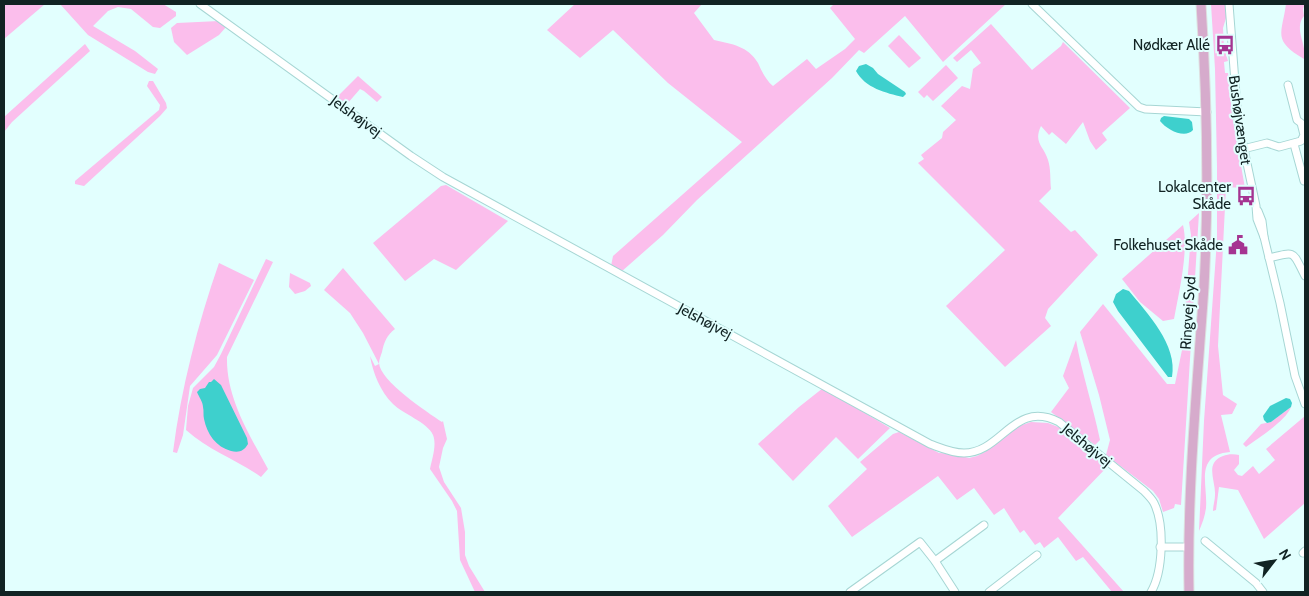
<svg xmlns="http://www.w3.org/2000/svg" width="1309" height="596" font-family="Cabin,sans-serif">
<rect width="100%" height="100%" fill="#e2fffe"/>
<g fill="#fbbeec">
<polygon points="4,4 45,4 4,39"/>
<polygon points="60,4 163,4 176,12 176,16 160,28 153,27 131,9 118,7 108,11 93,26 135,51 158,69 155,74 148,72 88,35"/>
<path d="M575 4H702L694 13 714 40C732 44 748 46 758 63 762 72 766 80 773 86L807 59 816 69 845 49 855 39 830 8 834 4H1006L943 62 905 16 864 53 859 50 832 78 697 200 663 235 621 272 611 266 613 256 742 142 668 83 613 30 580 58 547 30Z"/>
<path d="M1211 4H1226V18L1223 28 1224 48 1228 61 1224 62 1225 73H1228L1233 121 1245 188 1226 187 1218 346 1223 395 1237 404 1232 414 1221 415 1230 452C1194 455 1208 485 1206 508 1205 516 1202 524 1199 531L1204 421 1217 240V167L1215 69Z"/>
<path d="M1286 4H1305L1303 9 1304 16C1293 29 1308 46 1304 59 1272 40 1282 34 1286 4Z"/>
<polygon points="219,21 226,27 219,35 187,55 174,42 171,28 177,23"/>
<path d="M991 24 1032 70 1061 46 1063 42 1130 108 1102 133 1107 140 1096 150 1090 141 1083 122 1066 144 1052 132 1049 135 1041 126C1033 143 1044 146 1048 160 1051 169 1050 180 1051 189L1039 201 1071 232 1075 230 1098 255 1048 309 1045 318 1051 326 1005 367 946 306 1005 250 918 163 924 159 921 155 942 138 943 132 956 120 941 106 962 86 970 89 973 69 981 63 971 50 957 62 953 58Z"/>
<polygon points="899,35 921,58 909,68 888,46"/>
<polygon points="85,44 90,51 12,122 4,132 4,117"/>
<polygon points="946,65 958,78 933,101 927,95 924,98 918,92"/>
<polygon points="358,76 382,97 377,102 364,91 360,89 347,104 337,97"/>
<polygon points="149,81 153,81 166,103 167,108 160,116 84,186 75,184 75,181 159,110 160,105 147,86"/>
<polygon points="446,185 508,221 456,270 434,259 405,281 373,243 441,186"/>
<polygon points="1199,213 1181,505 1175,504 1174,508 1163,512 1159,499 1153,491 1106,455 1110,440 1099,395 1080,332 1103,304 1167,384 1175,384 1182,350 1191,235 1189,222"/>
<path d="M1183 225C1189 250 1179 292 1174 319L1163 321 1140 302 1122 279Z"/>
<path d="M266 259 273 262 227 357C226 398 249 434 268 469L261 477C236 459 209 451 186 430L188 406 193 388 214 367 221 354Z"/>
<path d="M219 263 254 280 217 355 190 386 183 435 177 453 173 452C181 389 198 323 219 263Z"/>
<path d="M343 268 395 329C387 335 384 342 382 352 381 355 379 360 379 363 380 381 427 412 442 422L443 421 447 439 443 448 439 467 444 482 461 508 465 532V555L469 566 485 592H475L460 560 457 511 452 501 430 469C432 459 437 445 433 435 427 422 403 414 393 404 380 391 373 373 370 356L375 366 379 364 363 333 350 313 324 290Z"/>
<polygon points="290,273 310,283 311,286 305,291 295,294 289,287"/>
<path d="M1076 340C1082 374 1093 406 1100 440L1095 445 1051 412 1069 388 1063 376Z"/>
<polygon points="823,388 890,428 858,459 836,437 793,481 758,444 799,407"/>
<path d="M1291 407C1286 421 1258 438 1246 447L1243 444 1261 424 1271 422Z"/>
<path d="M1305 416V503L1264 539 1238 490 1219 487 1216 510 1213 511C1213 506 1215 500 1215 495 1216 481 1204 463 1223 456 1228 454 1234 454 1239 455V464L1234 470 1238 475 1242 476 1253 466 1259 474 1275 460 1266 449Z"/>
<polygon points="1031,422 1048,423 1061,428 1108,466 1058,518 1124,592 1112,592 1083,557 1076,561 1058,537 1044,548 1040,542 1035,545 1024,530 1020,533 1004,508 994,515 974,488 957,500 938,476 852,537 828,506 867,469 860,462 893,434 899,432 939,453 954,454 969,458 977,456 985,452 1019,426"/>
</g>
<g fill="#3ed0cd">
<path d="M866 64 873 68 878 74 905 92 906 94 903 97C886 93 865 88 856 71L859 66Z"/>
<path d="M1164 116 1189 119 1192 122 1193 130C1185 139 1167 130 1160 121L1161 118Z"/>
<path d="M1123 289 1129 291C1147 313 1178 345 1172 377H1168L1118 311 1113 302 1116 294Z"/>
<path d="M214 379 221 385 247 438 248 444C244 451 239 453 231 451 216 447 207 434 204 419 203 415 204 411 203 407 203 402 199 397 197 392L200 389 205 388 209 382H211Z"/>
<polygon points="1286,398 1290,399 1292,403 1291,407 1271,422 1267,423 1264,420 1263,416 1270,406"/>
</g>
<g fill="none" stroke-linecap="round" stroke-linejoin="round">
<defs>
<g id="minor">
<path d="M200 4 411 156 443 177 930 444C941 448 952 453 964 453 1002 453 1014 399 1059 422L1144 491C1148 495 1152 499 1154 503 1165 525 1163 572 1151 592"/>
<polyline points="1032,4 1139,107 1145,109 1207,112"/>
<polyline points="1229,4 1238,121 1256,206 1257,219 1264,237"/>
<polyline points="1294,144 1304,181"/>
<polyline points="1243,149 1267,143 1279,147 1301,141 1304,135 1301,123 1297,120 1288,85"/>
<polyline points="1258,211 1262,221 1264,237 1280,303 1295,376 1305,404"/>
<path d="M1269 258C1297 251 1292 251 1305 276"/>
<polyline points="1205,541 1256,583 1263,592"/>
<polyline points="1160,547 1189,547"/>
<polyline points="1303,553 1305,551"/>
<polyline points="935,561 984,525"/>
<polyline points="850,592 920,542 935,561 955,592"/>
<polyline points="989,592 1037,555"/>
</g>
<path id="major" d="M1189 592C1187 490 1197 388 1204 287 1209 193 1207 98 1201 4"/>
</defs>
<use href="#minor" stroke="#a6d6d4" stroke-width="9"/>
<use href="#major" stroke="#dee0e0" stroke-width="11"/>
<use href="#minor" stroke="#fff" stroke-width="7"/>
<use href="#major" stroke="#d6abcc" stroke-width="9"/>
</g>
<defs>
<symbol id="bus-bare" viewBox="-9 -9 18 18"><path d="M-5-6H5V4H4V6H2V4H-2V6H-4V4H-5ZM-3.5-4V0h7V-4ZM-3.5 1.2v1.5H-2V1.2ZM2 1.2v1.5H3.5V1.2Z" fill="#a53491" stroke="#e2fffe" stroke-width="2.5" paint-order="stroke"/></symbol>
<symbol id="civic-bare" viewBox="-9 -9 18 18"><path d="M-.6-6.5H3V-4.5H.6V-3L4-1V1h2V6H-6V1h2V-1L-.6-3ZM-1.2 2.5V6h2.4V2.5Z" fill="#a53491" stroke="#e2fffe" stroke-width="2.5" paint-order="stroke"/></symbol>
</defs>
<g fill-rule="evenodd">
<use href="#bus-bare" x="1211" y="31" width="28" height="28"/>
<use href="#bus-bare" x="1232" y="182" width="28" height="28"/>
<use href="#civic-bare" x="1224" y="231" width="28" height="28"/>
</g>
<g text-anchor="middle" stroke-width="4" stroke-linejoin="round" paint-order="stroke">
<g font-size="15" fill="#112323" stroke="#e2fffe" text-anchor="end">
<text x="1210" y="50">Nødkær Allé</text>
<text x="1231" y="192">Lokalcenter<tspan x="1231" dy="17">Skåde</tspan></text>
<text x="1223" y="250">Folkehuset Skåde</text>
</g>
<g font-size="15" fill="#112323" stroke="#e2fffe">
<text transform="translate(356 116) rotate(36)" y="5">Jelshøjvej</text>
<text transform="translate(1240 120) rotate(82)" y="5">Bushøjvænget</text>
<text transform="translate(1188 313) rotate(-86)" y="5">Ringvej Syd</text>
<text transform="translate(705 321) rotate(28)" y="5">Jelshøjvej</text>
<text transform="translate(1087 445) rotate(39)" y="5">Jelshøjvej</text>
</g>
</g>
<rect width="1309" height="596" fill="none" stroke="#112323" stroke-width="10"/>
<g transform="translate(1274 561) rotate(59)" stroke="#e2fffe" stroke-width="4" paint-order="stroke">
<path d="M0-4L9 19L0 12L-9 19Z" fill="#112323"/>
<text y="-8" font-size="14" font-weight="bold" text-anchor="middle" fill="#112323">N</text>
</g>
</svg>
